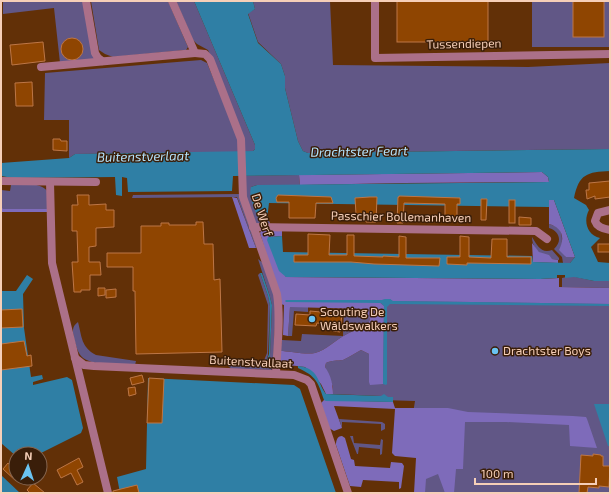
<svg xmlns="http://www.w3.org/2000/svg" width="611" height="494" font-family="'Exo 2',sans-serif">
<rect width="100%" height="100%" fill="#623007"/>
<g fill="#615786">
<polygon points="3,1 83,1 97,60 60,63 54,8 3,14"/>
<polygon points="91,1 168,1 188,47 186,50 113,57 105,54 99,50"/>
<polygon points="176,1 194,1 255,145 255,149 253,151 245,152 241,129 208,50 197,44 193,40"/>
<polygon points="253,1 330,1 333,65 528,67 610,63 610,149 308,153 303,151 298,141 285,88 285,76 281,64 258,42 248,13 255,9"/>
<rect x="532" y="1" width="78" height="46"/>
<polygon points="201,60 207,63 238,137 239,152 75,154 69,158 69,120 44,120 45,73"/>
<polygon points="299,175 300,185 257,185 251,187 259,219 267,220 270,222 270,224 256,224 246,198 245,176"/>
<path d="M11 185C23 185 40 181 48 192V209H2L1 207V190L10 191Z"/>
<polygon points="239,194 257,248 256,248 237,197 132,198 133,195"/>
<path d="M549 224C562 228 562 232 562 244 561 248 564 253 566 257H575L570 263H563L562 257 554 249C563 241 559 231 549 228Z"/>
<path d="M532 237C537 245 541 254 552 250L559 258V260C546 260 532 251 532 237Z"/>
<polygon points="258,259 263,263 273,289 276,304 273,368 271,370 232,369 228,366 228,362 263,363 267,353 268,305 258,275 260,273 268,296 270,306 268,355 265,365 233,364 232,365 265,366 267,365 270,355 272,305 270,297"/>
<polygon points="571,276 594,281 610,281 610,288 562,287 562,278"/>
<path d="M380 296 610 301V493H420L423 447 408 445 415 401 382 400 381 396 333 394V387L325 367 326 363C332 360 337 361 343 360 350 357 355 353 361 350L369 354V382Z"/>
<polygon points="290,306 308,307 308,312 294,311 292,336 288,336"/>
<path d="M344 309H364C367 312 371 317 369 322 365 329 354 330 347 334 336 339 327 350 315 353 306 355 289 351 280 351L282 340 301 341 302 334 343 336Z"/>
<path d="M78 322C82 337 81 347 96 355L136 361 135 365C121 364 91 367 81 356 77 351 76 345 74 339 73 332 71 327 78 322Z"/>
<polygon points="339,419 382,422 385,424 385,429 381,431 381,424 342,422 342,428"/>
<polygon points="350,436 353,436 354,443 380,445 381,439 383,440 382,454 380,455 380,449 359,447 358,454 357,454"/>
</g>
<g fill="#7e6bba">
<polygon points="542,172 548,177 549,182 403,183 300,185 299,175"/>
<polygon points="232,197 237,198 256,248 249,248"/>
<path d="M549 200H554L575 257H566L559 250C565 238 563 228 549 224Z"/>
<polygon points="1,207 3,209 48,209 47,212 1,212"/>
<path d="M261 231H282V236L269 237 286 277 540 279 559 278V287L610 288V304L392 301 390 299 382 300 286 302H379L384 306 383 384 370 385 369 382V354L361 350C355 353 350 357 343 360 337 361 332 360 326 363L325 367C331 376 333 384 333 394H326L321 384 305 367 280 364V351C289 351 306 355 315 353 327 350 336 339 347 334 354 330 365 329 369 322 371 317 367 312 363 309L290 307 288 336 283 335 284 305 281 304 260 233Z"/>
<polygon points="532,243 539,252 549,255 552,259 558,260 558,263 533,262"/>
<polygon points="324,400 393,402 395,408 448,408 468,412 573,416 586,417 587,419 597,448 570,446 569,425 506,422 465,422 463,469 456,469 454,493 445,493 438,474 426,479 425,493 414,493 416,458 395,456 392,453 395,409 334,406 342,428 334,431 329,428 321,403"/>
<path d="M342 436 345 438 351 459 354 460 355 466 390 468 391 462 402 463 404 466 401 488 399 489V482L363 480 361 487 350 486 336 445C336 441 337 436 342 436Z"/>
</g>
<g fill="#2f7fa5">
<path d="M194 1H253L255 9 248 14 258 43 281 64 285 76V88L298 141 303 151 308 153 610 149V171C587 172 579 174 574 198L586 205 589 210C583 221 587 235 600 238L591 247 598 262 610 263V281H594L574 277 565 278V275H557V278L540 279 286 277 279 271 267 240 268 237 282 236 283 252 532 256 533 262 570 263 575 257 554 200H549V207L269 203 267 220 259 219C255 211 248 196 251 187L257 185 549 182 548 177 542 172 233 176 232 191 128 192 127 178 122 177V196L116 195 115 177 13 178 1 176V163L69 158 75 154 253 151 255 149V145Z"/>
<polygon points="260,273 262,273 270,297 272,305 270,355 267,366 265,366 232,365 233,364 265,365 269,354 270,306 268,296"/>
<polygon points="27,275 33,279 23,294 24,328 31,377 42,375 43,379 33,382 33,385 67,377 72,380 83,428 81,433 39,454 16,454 16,456 1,443 1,291 16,291"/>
<polygon points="385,299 390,299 393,301 610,304 610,306 390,304 387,307 387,384 386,385 383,384 384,306 381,303 286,302 285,301 286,300 382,300"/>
<path d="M298 366C319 368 317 382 326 394L381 396 384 394 388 397H393V402L326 401 324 400C318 382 316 376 298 368Z"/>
<polygon points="148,378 294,385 300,389 336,493 120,493 117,477 146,469"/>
<polygon points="594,404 610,404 610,446 608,446"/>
<polygon points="1,475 20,493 1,493"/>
</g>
<g fill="#8f4501" stroke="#bd7646">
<rect x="397" y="1" width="91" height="41"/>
<rect x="573" y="1" width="31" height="36"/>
<circle cx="72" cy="49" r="11"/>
<polygon points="43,42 45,61 12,65 10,45"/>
<polygon points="32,82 33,106 16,106 15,83"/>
<polygon points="53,139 60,139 61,141 67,141 67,151 53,150"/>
<polygon points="610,181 610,197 595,199 595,196 587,199 586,190 589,190 589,183"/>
<polygon points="77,195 89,195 89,205 106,204 106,210 114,210 114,227 96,228 96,246 89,247 89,262 100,262 101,275 90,275 90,290 81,290 81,292 74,292 72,262 78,262 77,231 72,231 72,205 78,205"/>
<polygon points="278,195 331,197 333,203 316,203 315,218 289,218 289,202 277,202 276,198"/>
<polygon points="399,196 460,198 460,204 457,204 457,219 445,219 445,204 404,203 403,223 397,223 398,197 399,197"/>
<polygon points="370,197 377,197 376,222 366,222 366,214 356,214 355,198"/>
<polygon points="481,199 487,199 486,220 481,220"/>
<rect x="509" y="200" width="6" height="23"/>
<polygon points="519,217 531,218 531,225 519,225"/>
<polygon points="196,222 203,222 204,244 213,244 214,280 220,279 222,352 136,354 135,291 133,291 133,267 107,267 107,253 141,253 141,226 161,226 161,223 169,223 169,225 196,225"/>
<polygon points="308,234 330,235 329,255 347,255 347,235 354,235 354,256 383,257 383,256 399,257 399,236 406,237 406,258 440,258 439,266 374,264 351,262 294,262 294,255 308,255"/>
<polygon points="460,236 469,237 469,257 491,258 492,239 507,239 507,257 531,257 531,264 467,263 467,265 447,264 447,257 460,257"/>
<rect x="598" y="244" width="12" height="8"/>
<polygon points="98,288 105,288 105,295 98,296"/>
<polygon points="116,289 116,297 106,298 106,290"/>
<polygon points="22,309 23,327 1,328 1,310"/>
<polygon points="310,311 342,314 340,332 333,331 333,324 317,323 316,326 295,325 296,314 310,315"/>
<polygon points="24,341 27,356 31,355 32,366 1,370 1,344"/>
<polygon points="142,375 144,382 132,385 130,378"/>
<polygon points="149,378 164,379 162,423 147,423"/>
<polygon points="135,387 136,394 129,396 128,388"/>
<polygon points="593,454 601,455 601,456 603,456 603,466 610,466 609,487 599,486 599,488 588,487 587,493 579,493 581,455 593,456"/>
<polygon points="79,458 83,467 77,470 83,482 77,485 71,473 61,478 57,470"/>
<polygon points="8,463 16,470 16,481 3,469"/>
<polygon points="33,483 45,493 30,493 27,490"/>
<polygon points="137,485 139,493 113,493 113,491"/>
</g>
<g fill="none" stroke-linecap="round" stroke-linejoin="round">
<g stroke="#ab7089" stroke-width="8">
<polyline points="86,1 95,53 98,58 102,61"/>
<path d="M172 1 195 53 205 54 210 59 241 139 243 197 277 294C281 320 277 348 276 374"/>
<polyline points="375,1 375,58 610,54"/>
<polyline points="41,67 195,53"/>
<polyline points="1,181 96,182"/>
<polyline points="50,182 52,263 108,493"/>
<path d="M610 210 598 213 595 221C597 227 603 229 610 230"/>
<polyline points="253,227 536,231 547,239"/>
<polyline points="75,358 84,365 94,366 294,375 307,380 311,384 348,493"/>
</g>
</g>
<g fill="#6ac3f1" stroke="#3a1e09" stroke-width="1.5">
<circle cx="312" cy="319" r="4"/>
<circle cx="495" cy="351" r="4"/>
</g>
<g text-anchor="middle" stroke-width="3" stroke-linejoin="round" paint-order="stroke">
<g font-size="12" fill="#f6cfb8" stroke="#3a1e09">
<text transform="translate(464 44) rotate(-1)" y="4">Tussendiepen</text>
<text transform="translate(262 215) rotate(72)" y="4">De Werf</text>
<text transform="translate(401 217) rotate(1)" y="4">Passchier Bollemanhaven</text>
<text transform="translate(251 362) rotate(3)" y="4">Buitenstvallaat</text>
</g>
<g font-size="12" fill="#f6cfb8" stroke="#3a1e09" text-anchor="start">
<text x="320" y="316">Scouting De<tspan x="320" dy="14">Wâldswalkers</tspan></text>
<text x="503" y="355">Drachtster Boys</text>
</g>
<g font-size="13" font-style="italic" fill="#b4e3fd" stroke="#3a1e09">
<text transform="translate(359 151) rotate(-1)" y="5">Drachtster Feart</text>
<text transform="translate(143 156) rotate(-1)" y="5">Buitenstverlaat</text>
</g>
</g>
<rect width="611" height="494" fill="none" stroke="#f6cfb8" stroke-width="4"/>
<g transform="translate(28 466) rotate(3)"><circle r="19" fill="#3a1e09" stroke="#85654f"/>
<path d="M0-3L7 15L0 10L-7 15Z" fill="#6ac3f1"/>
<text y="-6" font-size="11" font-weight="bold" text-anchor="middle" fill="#f6cfb8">N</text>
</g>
<path d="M475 478v6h121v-6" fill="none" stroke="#f6cfb8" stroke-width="2"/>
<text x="481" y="478" font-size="12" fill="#f6cfb8" stroke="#3a1e09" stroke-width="3" paint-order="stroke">100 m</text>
</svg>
